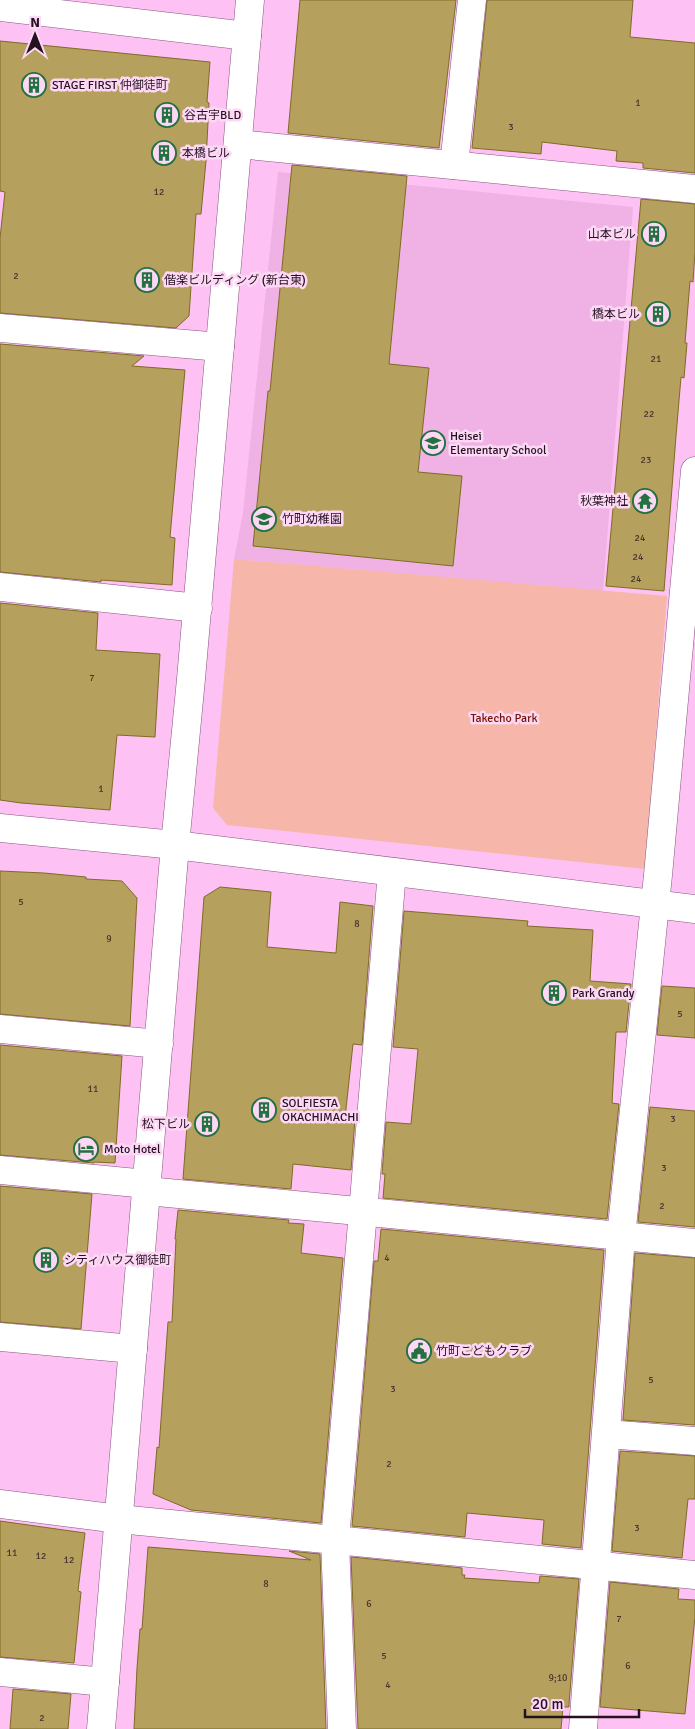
<svg xmlns="http://www.w3.org/2000/svg" width="695" height="1729" font-family="Signika,'Noto Sans JP',sans-serif">
<rect width="100%" height="100%" fill="#fdc2f3"/>
<polygon fill="#f0b1e5" points="278,172 633,207 603,591 234,559 243,513"/>
<polygon fill="#f6b7aa" points="234,559 667,596 645,869 227,825 213,808"/>
<g fill="#b6a05d" stroke="#7f6b25">
<polygon points="300,0 456,0 439,148 288,133"/>
<polygon points="487,0 633,0 630,37 695,43 695,173 643,168 643,163 616,161 617,151 542,142 541,154 472,148"/>
<polygon points="0,41 210,62 207,102 209,103 206,161 201,214 196,214 189,316 176,328 0,313 0,238 5,192 0,191"/>
<polygon points="292,165 407,176 389,364 429,368 418,472 462,476 453,566 253,546 268,391 270,391"/>
<polygon points="641,199 695,204 695,252 693,282 690,281 685,343 687,343 684,378 681,377 676,436 664,591 606,586"/>
<polygon points="0,344 144,356 132,366 185,370 170,537 175,538 172,585 101,580 101,582 0,572"/>
<polygon points="0,603 98,613 96,650 160,654 155,737 117,735 110,810 21,803 0,800"/>
<polygon points="0,871 44,873 86,877 86,879 122,881 137,898 130,1026 0,1014"/>
<polygon points="220,887 271,892 267,947 336,953 340,902 373,906 362,1045 353,1044 345,1118 355,1119 351,1170 293,1164 291,1189 183,1179 204,897"/>
<polygon points="404,911 528,921 527,926 593,930 590,981 631,984 626,1032 616,1032 612,1103 619,1104 607,1219 383,1198 385,1174 382,1174 386,1122 411,1124 418,1049 393,1047"/>
<polygon points="662,986 695,988 695,1038 657,1035"/>
<polygon points="0,1045 122,1056 115,1163 94,1162 94,1163 0,1155"/>
<polygon points="650,1107 695,1111 695,1227 638,1222"/>
<polygon points="0,1186 92,1194 81,1329 0,1322"/>
<polygon points="178,1210 289,1220 288,1223 304,1224 301,1253 343,1258 321,1523 191,1510 153,1494 157,1447 159,1448 168,1322 172,1322 176,1239 175,1239"/>
<polygon points="381,1229 604,1250 581,1548 542,1544 544,1520 467,1513 465,1537 352,1526 374,1261 378,1261"/>
<polygon points="635,1253 695,1258 695,1425 623,1420"/>
<polygon points="620,1451 695,1456 695,1499 688,1499 682,1558 612,1551"/>
<polygon points="0,1521 85,1533 78,1591 81,1592 74,1663 0,1657"/>
<polygon points="148,1547 311,1560 289,1551 320,1554 326,1729 134,1729 137,1668 140,1629 142,1629"/>
<polygon points="351,1557 462,1568 462,1575 465,1575 464,1578 539,1583 540,1576 579,1579 569,1704 569,1707 563,1707 561,1729 358,1729"/>
<polygon points="610,1582 679,1589 678,1599 695,1600 695,1617 685,1714 600,1707"/>
<polygon points="13,1689 71,1694 68,1729 10,1729"/>
</g>
<g fill="none" stroke-linecap="round" stroke-linejoin="round">
<defs>
<g id="minor">
<polyline points="0,7 247,36"/>
<polyline points="238,144 695,189"/>
<polyline points="454,165 472,0"/>
<polyline points="0,328 220,347"/>
<polyline points="0,587 198,608"/>
<polyline points="0,828 175,845 695,909"/>
<polyline points="0,1029 159,1044"/>
<polyline points="0,1170 147,1184"/>
<polyline points="147,1191 695,1243"/>
<polyline points="0,1337 133,1349"/>
<polyline points="607,1434 695,1441"/>
<polyline points="0,1504 119,1519 695,1575"/>
<polyline points="0,1672 105,1682"/>
<polyline points="101,1729 175,845 191,679 250,0"/>
<polyline points="342,1729 335,1540 392,872"/>
<polyline points="583,1729 621,1237 658,875 695,471"/>
</g>
</defs>
<use href="#minor" stroke="#885580" stroke-width="29"/>
<use href="#minor" stroke="#fff" stroke-width="28"/>
</g>
<defs>
<symbol id="building-ring" viewBox="-11 -11 22 22"><circle r="9.5" fill="#fcd8f5" stroke="#237040" stroke-width="1.5"/><path d="M-4-6H4V6H1V3H-1V6H-4ZM-2.5-4.3h1.7v1.8h-1.7ZM.8-4.3h1.7v1.8H.8ZM-2.5-1h1.7V.8h-1.7ZM.8-1h1.7V.8H.8Z" fill="#237040"/></symbol>
<symbol id="school-ring" viewBox="-11 -11 22 22"><circle r="9.5" fill="#fcd8f5" stroke="#237040" stroke-width="1.5"/><path d="M0-5L7-2L0 1L-7-2ZM-4 1L0 2.5L4 1V4Q0 6-4 4Z" fill="#237040"/></symbol>
<symbol id="temple-ring" viewBox="-11 -11 22 22"><circle r="9.5" fill="#fcd8f5" stroke="#237040" stroke-width="1.5"/><path d="M0-6L5-2H3V0L6.5 2.5H4V6H1.5V3h-3V6H-4V2.5H-6.5L-3 0V-2H-5Z" fill="#237040"/></symbol>
<symbol id="hotel-ring" viewBox="-11 -11 22 22"><circle r="9.5" fill="#fcd8f5" stroke="#237040" stroke-width="1.5"/><path d="M-6-4.5h1.5V1H6V5H4.5V3h-9V5H-6ZM-4 0a1.8 1.8 0 1 1 3.6 0ZM.5 0V-2.5h3Q6-2.5 6 0Z" fill="#237040"/></symbol>
<symbol id="civic-ring" viewBox="-11 -11 22 22"><circle r="9.5" fill="#fcd8f5" stroke="#237040" stroke-width="1.5"/><path d="M-.6-6.5H3V-4.5H.6V-3L4-1V1h2V6H-6V1h2V-1L-.6-3ZM-1.2 2.5V6h2.4V2.5Z" fill="#237040"/></symbol>
</defs>
<g fill-rule="evenodd">
<use href="#building-ring" x="20" y="71" width="28" height="28"/>
<use href="#building-ring" x="153" y="101" width="28" height="28"/>
<use href="#building-ring" x="150" y="139" width="28" height="28"/>
<use href="#building-ring" x="640" y="220" width="28" height="28"/>
<use href="#building-ring" x="133" y="266" width="28" height="28"/>
<use href="#building-ring" x="644" y="300" width="28" height="28"/>
<use href="#school-ring" x="419" y="429" width="28" height="28"/>
<use href="#temple-ring" x="631" y="487" width="28" height="28"/>
<use href="#school-ring" x="250" y="505" width="28" height="28"/>
<use href="#building-ring" x="540" y="979" width="28" height="28"/>
<use href="#building-ring" x="250" y="1096" width="28" height="28"/>
<use href="#building-ring" x="193" y="1110" width="28" height="28"/>
<use href="#hotel-ring" x="72" y="1135" width="28" height="28"/>
<use href="#building-ring" x="32" y="1246" width="28" height="28"/>
<use href="#civic-ring" x="405" y="1337" width="28" height="28"/>
</g>
<g text-anchor="middle" stroke-width="5" stroke-linejoin="round" paint-order="stroke">
<g font-size="10" fill="#493531">
<text x="638" y="106">1</text>
<text x="511" y="130">3</text>
<text x="159" y="195">12</text>
<text x="16" y="279">2</text>
<text x="656" y="362">21</text>
<text x="649" y="417">22</text>
<text x="646" y="463">23</text>
<text x="640" y="541">24</text>
<text x="638" y="560">24</text>
<text x="636" y="582">24</text>
<text x="92" y="681">7</text>
<text x="101" y="792">1</text>
<text x="21" y="905">5</text>
<text x="357" y="927">8</text>
<text x="109" y="942">9</text>
<text x="680" y="1017">5</text>
<text x="93" y="1092">11</text>
<text x="673" y="1122">3</text>
<text x="664" y="1171">3</text>
<text x="662" y="1209">2</text>
<text x="387" y="1261">4</text>
<text x="651" y="1383">5</text>
<text x="393" y="1392">3</text>
<text x="389" y="1467">2</text>
<text x="637" y="1531">3</text>
<text x="12" y="1556">11</text>
<text x="41" y="1559">12</text>
<text x="69" y="1563">12</text>
<text x="266" y="1587">8</text>
<text x="369" y="1607">6</text>
<text x="619" y="1622">7</text>
<text x="384" y="1659">5</text>
<text x="628" y="1669">6</text>
<text x="558" y="1681">9;10</text>
<text x="388" y="1688">4</text>
<text x="42" y="1721">2</text>
</g>
<g font-size="12" fill="#251122" stroke="#fcd8f5" text-anchor="start">
<text x="52" y="89">STAGE FIRST 仲御徒町</text>
<text x="184" y="119">谷古宇BLD</text>
<text x="182" y="157">本橋ビル</text>
<text x="636" y="238" text-anchor="end">山本ビル</text>
<text x="164" y="284">偕楽ビルディング (新台東)</text>
<text x="640" y="318" text-anchor="end">橋本ビル</text>
<text x="450" y="440">Heisei<tspan x="450" dy="14">Elementary School</tspan></text>
<text x="628" y="505" text-anchor="end">秋葉神社</text>
<text x="282" y="523">竹町幼稚園</text>
<text x="572" y="997">Park Grandy</text>
<text x="282" y="1107">SOLFIESTA<tspan x="282" dy="14">OKACHIMACHI</tspan></text>
<text x="190" y="1128" text-anchor="end">松下ビル</text>
<text x="104" y="1153">Moto Hotel</text>
<text x="64" y="1264">シティハウス御徒町</text>
<text x="436" y="1355">竹町こどもクラブ</text>
</g>
<g font-size="12" fill="#791000" stroke="#fcd8f5">
<text x="504" y="722">Takecho Park</text>
</g>
</g>
<g transform="translate(35 35)" stroke="#fcd8f5" stroke-width="4" paint-order="stroke">
<path d="M0-4L9 19L0 12L-9 19Z" fill="#251122"/>
<text y="-8" font-size="14" font-weight="bold" text-anchor="middle" fill="#251122">N</text>
</g>
<path d="M525 1709v8h114v-8" fill="none" stroke="#251122" stroke-width="2.5"/>
<text x="532" y="1709" font-size="15" fill="#251122" stroke="#fcd8f5" stroke-width="4" paint-order="stroke">20 m</text>
</svg>
